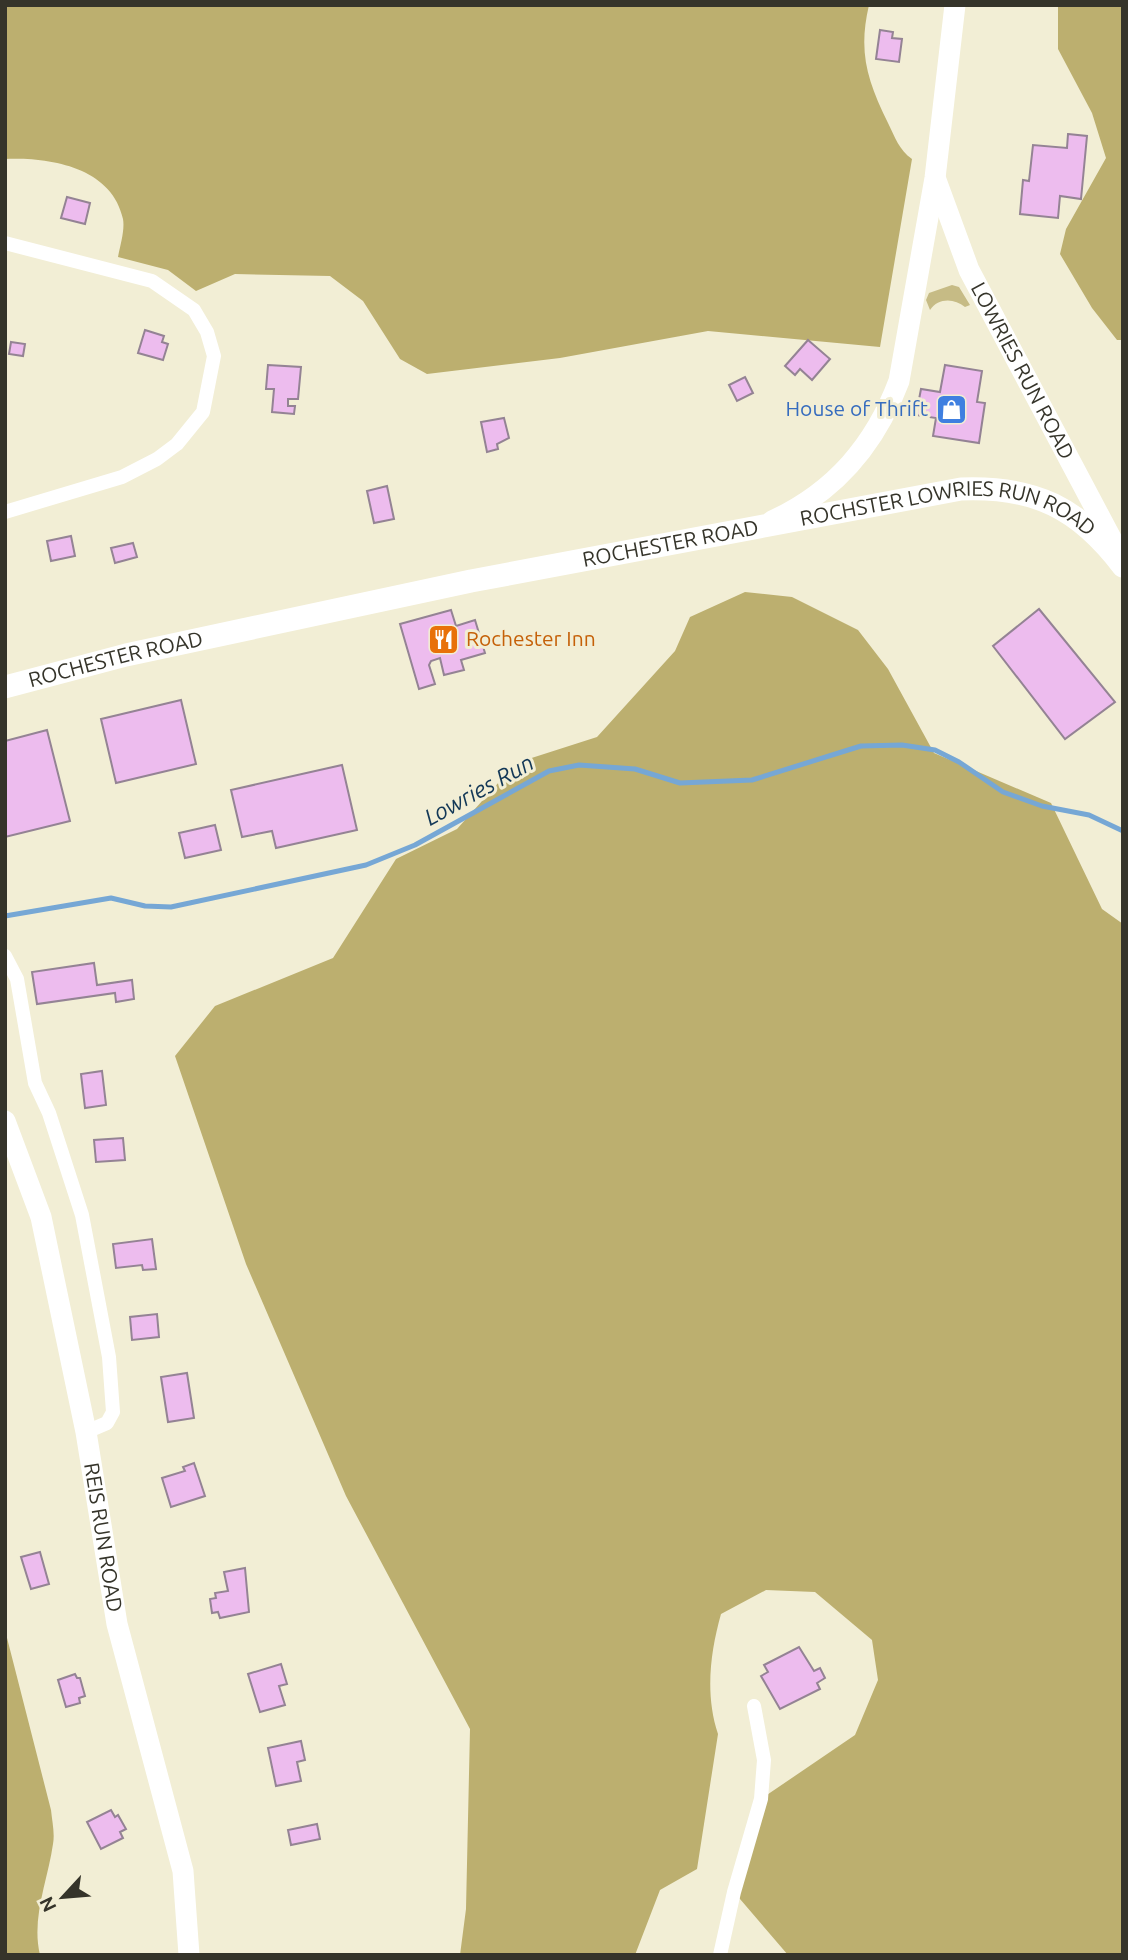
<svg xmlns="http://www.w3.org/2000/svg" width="1128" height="1960" font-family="Ubuntu,sans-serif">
<rect width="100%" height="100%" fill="#f2eed5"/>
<path fill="#c6bb85" d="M952 285 959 287 970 305 965 307C954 298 938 298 930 310L926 300 929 293Z"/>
<g fill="#bcaf6f">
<path d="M5 5H869C858 52 867 80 888 123 895 137 899 150 912 159L880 347 708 331 560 358 427 374 400 359 363 301 330 276 235 274 196 291 168 270 118 257C120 246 125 230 123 219 112 167 49 157 5 159Z"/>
<polygon points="1058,5 1123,5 1123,340 1117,340 1092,308 1060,254 1066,229 1106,158 1092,113 1058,49"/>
<path d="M745 592 792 597 858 630 888 669 934 753 1051 803 1102 909 1123 924V1955H788L734 1892 761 1799 855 1735 878 1680 872 1640 815 1592 766 1590 721 1614C710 1653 705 1695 718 1734L697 1869 660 1890 635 1955H460L466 1909 470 1729 346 1496 246 1264 175 1056 215 1006 333 958 396 859 457 829 516 763 597 737 675 651 690 617Z"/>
<path d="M5 1630 51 1810C52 1821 55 1833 53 1844 48 1880 31 1918 40 1955H5Z"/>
</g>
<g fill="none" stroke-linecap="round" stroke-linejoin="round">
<polyline stroke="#76a7d5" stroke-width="5" points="5,916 111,898 145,906 171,907 366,865 415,845 549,771 579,765 635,769 680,783 752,780 861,746 902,745 935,750 959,762 1003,792 1042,806 1089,815 1123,831"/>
</g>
<g fill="#edbcee" stroke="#948394" stroke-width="2">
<polygon points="880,30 893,32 892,38 902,39 899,62 876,59"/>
<polygon points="1068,134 1087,136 1081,199 1060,196 1058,218 1020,214 1023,180 1029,181 1033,145 1067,148"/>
<polygon points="67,197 90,203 85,224 61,218"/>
<polygon points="145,330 164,336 162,342 168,344 163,360 138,353"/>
<polygon points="808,340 830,359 812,380 800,369 795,375 785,366"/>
<polygon points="11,342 25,344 23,356 9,354"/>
<polygon points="268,365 301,367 298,399 288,399 288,406 295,406 294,414 272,412 274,389 266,389"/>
<polygon points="945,365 982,371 977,402 985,403 979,443 933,436 936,418 916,415 921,389 940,392"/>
<polygon points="745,377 753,393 737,401 729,385"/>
<polygon points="504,418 509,438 497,444 498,449 487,452 481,422"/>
<polygon points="387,486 394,519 374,523 367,491"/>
<polygon points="71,536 75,556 51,561 47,541"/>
<polygon points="133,543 137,557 115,563 111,548"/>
<polygon points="1039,609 1115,702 1065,739 993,646"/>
<polygon points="451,610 456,626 475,620 485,653 461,660 464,670 444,675 440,658 431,661 429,665 435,684 419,689 400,624"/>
<polygon points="181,700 196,764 116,783 101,719"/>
<polygon points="47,730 70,821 5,837 5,741"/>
<polygon points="342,765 357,830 276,848 272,831 242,837 231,790"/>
<polygon points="215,825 221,850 185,858 179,833"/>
<polygon points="94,963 97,985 132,980 134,999 116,1002 115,993 37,1004 32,972"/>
<polygon points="102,1071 106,1105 85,1108 81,1074"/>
<polygon points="123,1138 125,1160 96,1162 94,1140"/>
<polygon points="152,1239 156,1269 143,1270 142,1265 116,1268 113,1244"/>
<polygon points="157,1314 159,1337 132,1340 130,1317"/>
<polygon points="187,1373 194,1418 168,1422 161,1377"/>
<polygon points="194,1463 205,1496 171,1507 162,1478 185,1471 183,1467"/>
<polygon points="40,1552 49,1584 31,1589 21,1557"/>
<polygon points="245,1568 249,1612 220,1618 218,1612 212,1613 210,1599 216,1598 215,1593 228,1591 224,1572"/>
<polygon points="799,1647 814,1671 820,1668 825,1678 817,1683 820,1689 780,1709 761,1676 768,1672 764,1665"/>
<polygon points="281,1664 287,1684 279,1686 285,1705 260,1712 248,1674"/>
<polygon points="75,1674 77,1678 80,1678 85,1696 79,1698 80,1703 66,1707 58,1680"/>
<polygon points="301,1741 305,1760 297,1762 301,1781 276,1786 268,1748"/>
<polygon points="111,1810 115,1817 118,1815 126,1829 120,1832 123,1838 101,1849 87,1822"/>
<polygon points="317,1824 320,1839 291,1845 288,1830"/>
</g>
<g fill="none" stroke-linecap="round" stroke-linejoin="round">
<g stroke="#fff" stroke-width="14">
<polyline points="5,243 152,281 194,310 207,332 214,356 203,412 177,444 157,459 122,477 5,512"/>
<polyline points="5,956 17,979 35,1083 49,1113 82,1215 109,1357 113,1412 107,1423 86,1432"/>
<polyline points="720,1955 734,1892 761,1799 764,1760 754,1706"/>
</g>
<g stroke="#fff" stroke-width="21">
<path id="s1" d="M936 180 969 270 1120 555"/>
<path d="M772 521C835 492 875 445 899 381L935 178 955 5"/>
<path id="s2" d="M5 1121 41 1217 86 1432 117 1624 183 1871 189 1955"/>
</g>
<path stroke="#fff" stroke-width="23" id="s3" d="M5 687 126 655 471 581 961 489C1035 486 1079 508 1123 566"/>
</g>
<defs>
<symbol id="shop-square" viewBox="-11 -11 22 22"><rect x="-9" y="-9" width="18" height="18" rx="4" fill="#3f7fe0" stroke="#f2eed5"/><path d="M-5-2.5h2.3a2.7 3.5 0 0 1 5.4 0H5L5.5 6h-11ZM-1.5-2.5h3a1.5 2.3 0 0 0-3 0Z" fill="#fff"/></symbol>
<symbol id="restaurant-square" viewBox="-11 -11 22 22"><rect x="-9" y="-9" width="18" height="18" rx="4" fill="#e8710a" stroke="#f2eed5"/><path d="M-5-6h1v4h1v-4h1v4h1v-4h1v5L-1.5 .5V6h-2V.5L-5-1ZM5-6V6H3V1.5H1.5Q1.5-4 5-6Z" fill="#fff"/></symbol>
</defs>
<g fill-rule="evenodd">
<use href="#shop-square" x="934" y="392" width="35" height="35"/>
<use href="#restaurant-square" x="426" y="622" width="35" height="35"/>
</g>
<g text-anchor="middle" stroke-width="6" stroke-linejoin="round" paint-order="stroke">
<g font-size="21" fill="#35342a" stroke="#f2eed5">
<text dy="7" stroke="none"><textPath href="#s1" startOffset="210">LOWRIES RUN ROAD</textPath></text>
<text dy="7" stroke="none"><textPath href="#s3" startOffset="966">ROCHSTER LOWRIES RUN ROAD</textPath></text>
<text dy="7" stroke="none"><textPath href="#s3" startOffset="681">ROCHESTER ROAD</textPath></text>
<text dy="7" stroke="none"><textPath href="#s3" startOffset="114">ROCHESTER ROAD</textPath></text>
<text dy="7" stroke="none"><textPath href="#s2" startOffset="429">REIS RUN ROAD</textPath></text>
</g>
<g font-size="21" fill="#366cbe" stroke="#f2eed5" text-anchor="end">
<text x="928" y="416">House of Thrift</text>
</g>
<g font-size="21" fill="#c56008" stroke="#f2eed5" text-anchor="start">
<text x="466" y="646">Rochester Inn</text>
</g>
<g font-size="23" font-style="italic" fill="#133857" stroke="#f2eed5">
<text transform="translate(479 790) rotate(-29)" y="8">Lowries Run</text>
</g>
</g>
<rect width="1128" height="1960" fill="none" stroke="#35342a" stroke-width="14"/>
<g transform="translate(63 1897) rotate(244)" stroke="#f2eed5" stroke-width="5" paint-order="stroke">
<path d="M0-5L12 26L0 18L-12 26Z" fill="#35342a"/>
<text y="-10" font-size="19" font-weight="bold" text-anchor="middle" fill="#35342a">N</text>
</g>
</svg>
